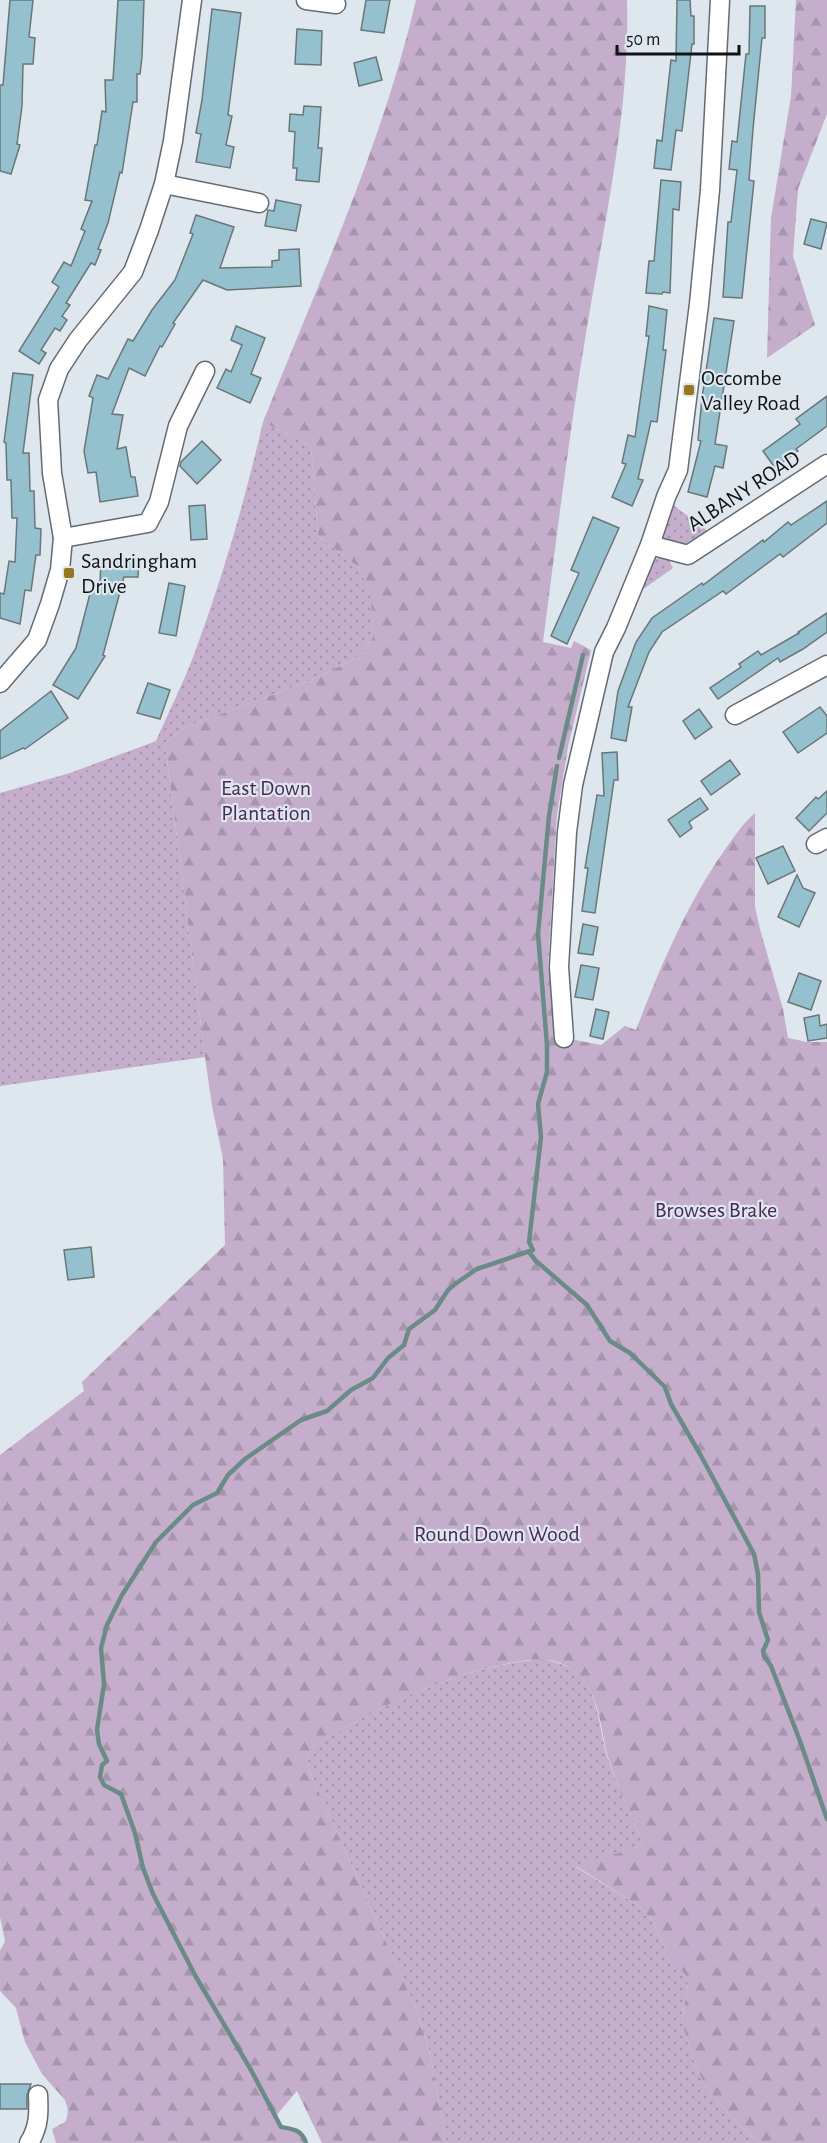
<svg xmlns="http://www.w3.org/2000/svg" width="827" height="2143" font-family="'Alegreya Sans',sans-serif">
<defs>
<pattern id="grass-dots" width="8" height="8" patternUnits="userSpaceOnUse" patternTransform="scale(1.5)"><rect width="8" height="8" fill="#c4aecc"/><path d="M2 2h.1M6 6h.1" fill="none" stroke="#a795ae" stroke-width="1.8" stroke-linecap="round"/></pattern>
<pattern id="forest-firs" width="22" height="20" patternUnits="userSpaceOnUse" patternTransform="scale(1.5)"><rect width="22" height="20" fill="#c4aecc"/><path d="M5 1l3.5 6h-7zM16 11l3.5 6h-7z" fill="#a795ae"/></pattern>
</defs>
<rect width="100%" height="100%" fill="#dee6ee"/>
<g fill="url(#grass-dots)">
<path d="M263 422 311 446 318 536 358 567 372 595 373 637 359 656 317 678 186 727 165 743 205 1057 0 1086V793L70 773 156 741C169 711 184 682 195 652 223 576 245 500 263 422Z"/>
<polygon points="672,504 708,531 681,546 666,542 662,536"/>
<polygon points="667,557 673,568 642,590 636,597 647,560"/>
<path d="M542 1659C559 1662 576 1668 586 1683 600 1706 600 1734 608 1759 618 1788 631 1817 644 1845L576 1867 639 1906 652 1920 666 1950 687 1976 688 1985 682 2017 684 2030 695 2064 705 2086 728 2113 758 2143H446L431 2057 417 2011 310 1772 307 1760 310 1748C381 1704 457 1667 542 1659Z"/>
</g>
<g fill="url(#forest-firs)">
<path d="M416 0H627C630 109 606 214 588 321 570 427 557 534 543 642L571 648 574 641 591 650 568 747 557 815 548 966 559 1037 601 1045 625 1026 636 1030C660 968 687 903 726 848 735 836 743 823 755 813V907L760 929 783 1009 788 1038 807 1042H827V2143H758L728 2113 705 2086 695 2064 684 2030 682 2018 688 1985 686 1976 666 1950 652 1920 639 1906 576 1866 644 1845C631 1817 618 1789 609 1760 601 1735 601 1704 585 1682 580 1675 568 1666 560 1663 542 1656 520 1661 501 1665 432 1680 370 1711 310 1748L307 1760 310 1772 417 2011 431 2057 446 2143H322L297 2091 275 2117 282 2127C294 2129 302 2130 306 2143H56L52 2129 65 2122 67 2117 68 2110 65 2100 42 2074 25 2042 16 2008 0 1991V1951L5 1941 0 1917V1455L84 1391 82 1382 225 1245 223 1159 212 1106 205 1057 165 743 186 727 317 678 359 656 373 637 371 595 358 567 318 536 311 446 263 422C318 283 382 146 416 0Z"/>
<polygon points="796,0 827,0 827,114 798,189 793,256 815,325 767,358 771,218 791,96"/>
</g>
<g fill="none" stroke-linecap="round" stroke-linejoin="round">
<g stroke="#6a8b87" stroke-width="4.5">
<polyline points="559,758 583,655"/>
<polyline points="529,1252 536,1261 587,1305 610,1341 630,1353 665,1387 671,1404 700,1454 754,1554 758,1574 759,1612 768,1640 763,1651 764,1656 771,1666 800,1741 827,1819"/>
<path d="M306 2143C302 2130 294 2129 281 2127L251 2070 196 1977 153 1894 143 1868 135 1833 121 1794 104 1785 100 1777 102 1765 107 1761 99 1744 97 1730 104 1684 101 1648 107 1625 122 1595 156 1542 193 1505 217 1493 228 1475 245 1459 301 1420 327 1411 351 1390 373 1378 388 1358 404 1345 409 1329 435 1310 448 1290 455 1284 477 1269 533 1250 529 1242 541 1137 538 1104 547 1072V1045L538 934 549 816 557 766"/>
</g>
</g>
<g fill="#95c0cd" stroke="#6b767a" stroke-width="1.5">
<polygon points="10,0 33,0 29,37 35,38 33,64 23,64 22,106 17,144 20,145 11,174 0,171 0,85 3,85"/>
<polygon points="118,0 144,0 142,57 140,74 137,74 137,102 133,102 122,173 120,172 108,223 98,249 101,250 95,265 91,263 66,303 70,305 62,316 67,320 60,331 55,328 41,350 46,353 39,364 19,351 59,287 52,282 64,262 71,266 85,231 81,229 92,201 85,200 95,145 97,145 102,111 106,112 105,80 113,80"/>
<polygon points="366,0 390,0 384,33 361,30"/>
<polygon points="677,0 690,0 691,16 694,16 694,44 692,44 682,131 676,130 671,170 654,168 657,140 662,141 671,60 676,61"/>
<polygon points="750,6 765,6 765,38 762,38 753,129 749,180 754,181 742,298 723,297 728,222 731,222 737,170 729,169 732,141 737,142 746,54 749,54"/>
<polygon points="212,9 241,13 228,115 232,116 226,145 234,147 230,168 196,162 201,134 196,133 202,100"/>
<polygon points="297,29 322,31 321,65 295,64"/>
<polygon points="376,57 382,80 359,86 354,63"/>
<polygon points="304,106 321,107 318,148 322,148 319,182 296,180 297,168 293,168 295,132 289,131 290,114 303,115"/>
<polygon points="661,180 681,182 679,210 673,209 670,293 663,292 662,294 646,293 649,261 654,261"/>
<polygon points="276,200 301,205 296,231 265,226 268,210 274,211"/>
<polygon points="196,215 234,227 220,268 272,267 272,261 279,260 279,250 299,249 301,286 227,290 203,280 173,323 175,324 162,347 160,346 145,376 129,368 112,414 123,415 117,449 126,447 131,477 135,477 138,496 100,502 96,472 88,473 84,451 93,398 89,396 97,375 108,379 128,339 133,341 152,310 175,280 193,234 190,233"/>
<polygon points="811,219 827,223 821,249 804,244"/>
<polygon points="649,306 667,310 663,350 666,350 657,422 651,421 638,479 643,480 632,506 612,497 626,464 622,463 628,435 635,437 649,336 646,336"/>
<polygon points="714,318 734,321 715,444 727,446 723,468 715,466 707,497 688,492 701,441 698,440 702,398"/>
<polygon points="236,326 265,338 251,374 261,378 250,403 217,388 226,369 231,372 242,345 231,340"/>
<polygon points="13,373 33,375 23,453 29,453 30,491 34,491 35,528 41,529 40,555 36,555 31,591 25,590 20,624 0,618 0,593 4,594 9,561 15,562 17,518 12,518 11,480 7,480 6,443 4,442"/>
<polygon points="827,396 827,426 796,449 798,451 775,468 763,451 800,424 796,419"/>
<polygon points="202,441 221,460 197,484 180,466 181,462"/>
<polygon points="827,501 827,523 783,557 780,554 726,594 723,591 662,632 649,652 628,707 632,707 626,741 611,738 618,691 636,642 652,618 702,583 703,585 763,540 764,542 788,522 791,525"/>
<polygon points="205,505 207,539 191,540 189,506"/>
<polygon points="593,517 619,528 567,644 551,636 579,573 571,570"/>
<polygon points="101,559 139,559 138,577 124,577 103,655 105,656 78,699 53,685 76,648 93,582 100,584"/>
<polygon points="169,583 185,586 176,636 159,633"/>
<polygon points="827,613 827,632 803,649 780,662 778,658 718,699 710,688 741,667 739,664 758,651 761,655 799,633 798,632"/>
<polygon points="148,683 170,690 160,719 137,713"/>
<polygon points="51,691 68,718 25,749 23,748 0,759 0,731"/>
<polygon points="820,707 827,716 827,733 798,753 783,732"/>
<polygon points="699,709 712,727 695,739 683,721"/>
<polygon points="617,752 618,780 614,780 595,913 582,911 588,868 585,868 597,795 604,796 602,753"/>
<polygon points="730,760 740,774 711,795 701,781"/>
<polygon points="827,791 827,813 809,831 796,818 816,797 818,799"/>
<polygon points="700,798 708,809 689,822 692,828 680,837 668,820"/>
<polygon points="783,846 795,871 768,884 756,858"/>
<polygon points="797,875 803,888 815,893 799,927 778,917"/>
<polygon points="583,924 598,927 593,955 578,953"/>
<polygon points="581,965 599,968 593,1000 575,997"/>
<polygon points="799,973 821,981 811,1010 788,1002"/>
<polygon points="596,1009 609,1012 603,1039 590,1036"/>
<polygon points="819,1015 820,1026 827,1024 827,1038 808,1041 804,1018"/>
<polygon points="91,1247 94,1277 68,1280 64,1250"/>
<polygon points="0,2084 31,2084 27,2095 27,2109 0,2109"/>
</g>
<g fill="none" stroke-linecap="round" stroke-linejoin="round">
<defs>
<g id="minor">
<polyline points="306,0 336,4"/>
<polyline points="164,184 259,203"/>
<polyline points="63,538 148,523 159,502 178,426 205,371"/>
<polyline points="650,545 688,555 827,464"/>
<polyline points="0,683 37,640 50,604 60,570 63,538 52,473 48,400 59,369 78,340 133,272 149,230 164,184 173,141 192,0"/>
<polyline points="735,715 827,665"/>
<polyline points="816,844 827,838"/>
<polyline points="564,1038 559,967 567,832 573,785 604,652 616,628 650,545 666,497 678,470 699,304 710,190 720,0"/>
<path d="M29 2143C39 2127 39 2113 38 2095"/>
</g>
</defs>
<use href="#minor" stroke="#646b72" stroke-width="21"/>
<use href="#minor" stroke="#fff" stroke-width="18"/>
</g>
<g fill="#96761f" stroke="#dee6ee" stroke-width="2">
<rect x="683" y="384" width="12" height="12" rx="3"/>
<rect x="63" y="567" width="12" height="12" rx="3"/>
</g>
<g text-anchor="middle" stroke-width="4.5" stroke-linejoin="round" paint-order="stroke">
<g font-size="22" fill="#101315" stroke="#dee6ee" text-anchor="start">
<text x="701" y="385">Occombe<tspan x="701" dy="25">Valley Road</tspan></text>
<text x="81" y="568">Sandringham<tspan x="81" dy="25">Drive</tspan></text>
</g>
<g font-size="22" fill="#101315" stroke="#dee6ee">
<text transform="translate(743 490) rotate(-33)" y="8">ALBANY ROAD</text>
</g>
<g font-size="22" fill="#482a54" stroke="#dee6ee">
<text x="266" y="795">East Down<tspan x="266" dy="25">Plantation</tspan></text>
<text x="716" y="1217">Browses Brake</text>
<text x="497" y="1541">Round Down Wood</text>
</g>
</g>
<path d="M617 45v9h122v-9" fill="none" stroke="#101315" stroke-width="3"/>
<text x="626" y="45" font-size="18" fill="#101315" stroke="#dee6ee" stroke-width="4.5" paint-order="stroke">50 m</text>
</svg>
